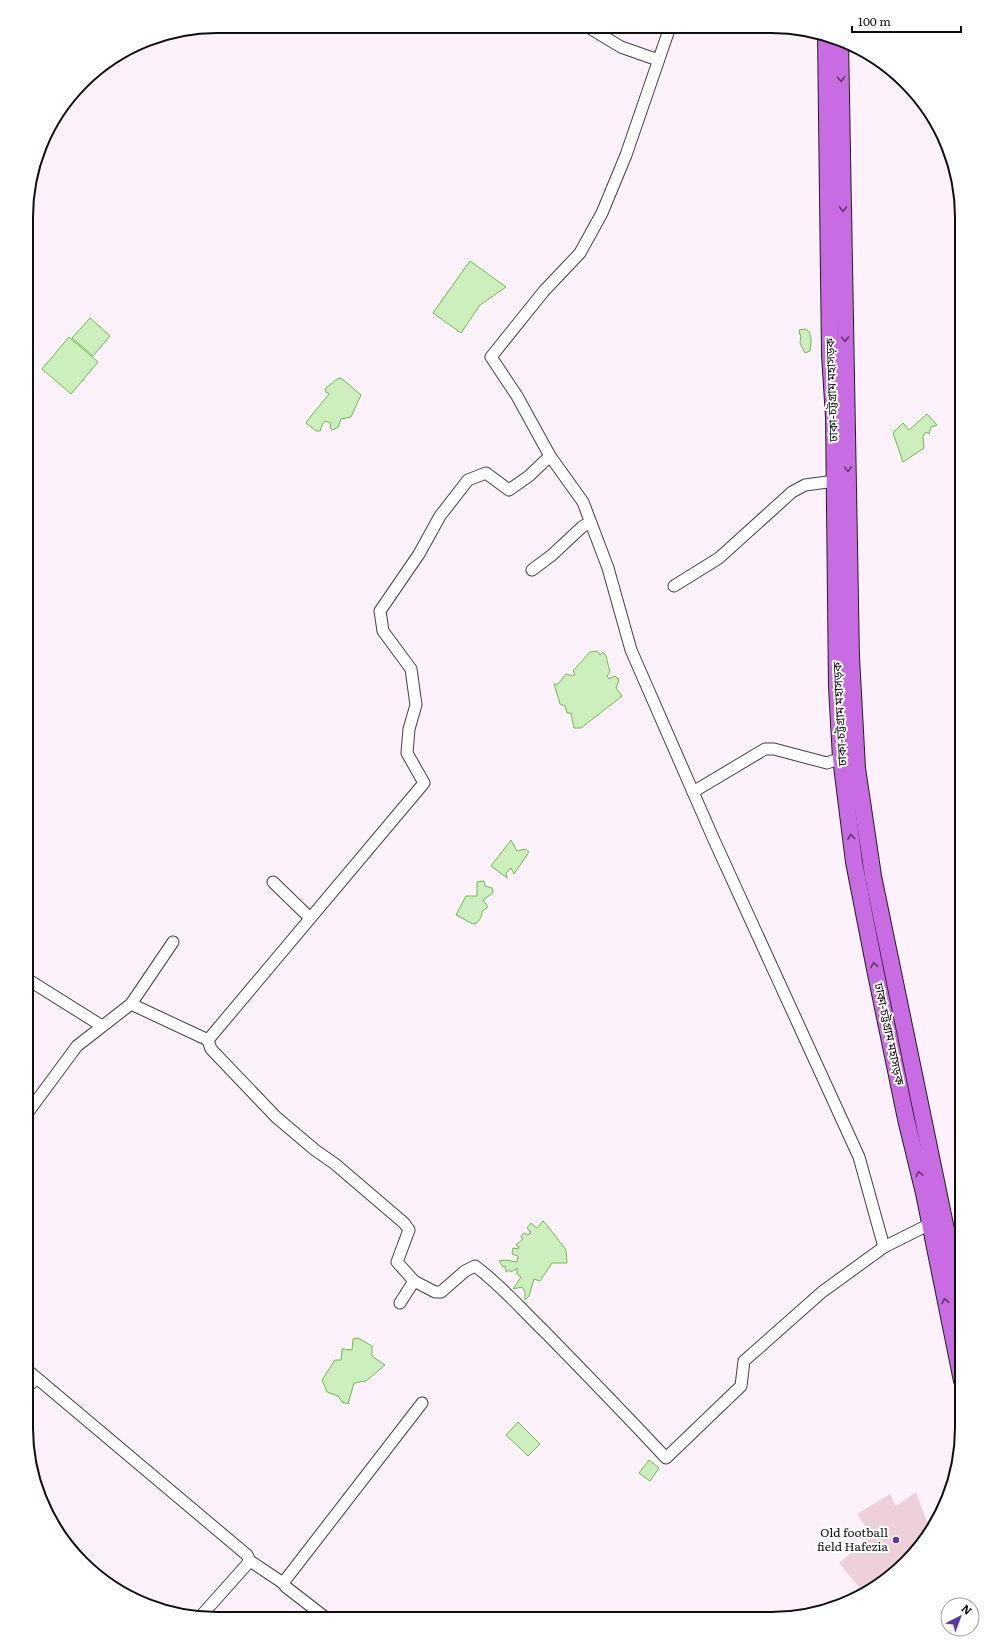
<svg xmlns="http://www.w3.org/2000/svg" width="988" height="1645" font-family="Literata,'Noto Sans Bengali',serif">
<rect width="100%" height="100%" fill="#fdf2fc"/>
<polygon fill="#edd0d9" points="916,1492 930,1530 923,1544 887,1580 864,1593 839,1563 872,1536 857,1514 890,1494 896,1506"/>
<g fill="#ccefbd" stroke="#6cbd4c">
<polygon points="470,261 506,287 480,305 461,333 433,313"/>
<polygon points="90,318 110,336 93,356 72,338"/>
<path d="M806 329C813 334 811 343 810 351L805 353 800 343 801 336 800 335 799 330Z"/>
<polygon points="69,337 98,362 71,394 42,369"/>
<polygon points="341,378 361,395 351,417 341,419 338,427 333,430 330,427 331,423 325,421 322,425 320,431 316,431 306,423 307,421 329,394 326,392 325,389 337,379"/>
<polygon points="927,414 937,425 931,427 929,434 926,432 923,436 924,448 903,462 893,433 903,423 909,430"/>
<polygon points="597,651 600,655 603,652 606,656 610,672 607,676 609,679 615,676 619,680 616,688 622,696 581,728 574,728 571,713 567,713 565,706 560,704 554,684 558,684 566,674 573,676 575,674 573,671 590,652"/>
<polygon points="511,840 517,851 525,849 529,852 514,874 511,868 506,873 507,878 491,866"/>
<path d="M484 881 485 886 492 888 493 893 483 900 488 907 482 911C482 917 479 923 473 924L456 915 466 896H477V882Z"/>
<path d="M543 1221C552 1230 558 1240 566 1250L567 1263H552L540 1281 534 1279 529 1296 525 1300V1292L522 1287 513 1289 521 1277 517 1274V1268L511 1272 509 1270 506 1272 505 1266 503 1267 499 1261 505 1260 517 1262 518 1256 512 1254 513 1248 518 1249 519 1247 516 1245 523 1239 521 1236 524 1233 528 1235 531 1232 527 1228 531 1223 537 1228Z"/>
<polygon points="358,1338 372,1346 372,1356 385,1365 366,1381 354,1383 348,1404 342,1402 338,1396 327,1392 322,1380 335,1360 341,1360 342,1349 352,1350 353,1339"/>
<polygon points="518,1422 540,1444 528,1456 506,1435"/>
<polygon points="649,1460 659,1468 650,1481 639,1473"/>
</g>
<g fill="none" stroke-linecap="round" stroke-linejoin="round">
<defs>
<g id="minor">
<polyline points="588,27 621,47 658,60"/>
<polyline points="670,27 626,155 602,213 580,253 544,291 491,357 517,396 550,456 583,502 608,568 631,650 714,840 859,1157 884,1247"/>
<polyline points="532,570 552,555 582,527 590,522"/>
<polyline points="674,586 719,558 792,492 805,485 835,481"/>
<polyline points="693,792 765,749 774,749 827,763 841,758"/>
<polyline points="273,882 310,918"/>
<polyline points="27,979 102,1026"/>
<polyline points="131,1004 173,942"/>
<path d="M208 1040 211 1049 276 1117 315 1150 335 1164 404 1223 409 1230 397 1262 414 1281 435 1292H441L465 1271 475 1266C501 1285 523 1311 546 1333 586 1374 627 1416 666 1458L741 1386 744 1361 822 1292 884 1247 930 1224"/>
<polyline points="26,1115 77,1046 131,1004 208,1040 424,783 407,753 409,729 416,705 411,669 383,631 380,611 419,554 440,516 468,480 486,473 509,490 529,476 550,456"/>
<polyline points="400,1303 414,1281"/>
<polyline points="26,1369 247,1555 250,1561 283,1583 286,1587 326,1618"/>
<polyline points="26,1387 37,1379"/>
<polyline points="283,1583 422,1403"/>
<polyline points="200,1617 250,1561"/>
</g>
<g id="highway">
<polyline points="826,36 830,355 834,417 837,687 841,758 854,862 875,969 906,1119 924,1193 962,1381"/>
<polyline points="840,40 851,657 857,768 873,876 962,1307"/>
</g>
</defs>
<use href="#minor" stroke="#424242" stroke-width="13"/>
<use href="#highway" stroke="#202020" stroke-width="18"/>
<use href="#minor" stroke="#fff" stroke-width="11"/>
<use href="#highway" stroke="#c96be3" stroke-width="16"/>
</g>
<defs><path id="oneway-chevron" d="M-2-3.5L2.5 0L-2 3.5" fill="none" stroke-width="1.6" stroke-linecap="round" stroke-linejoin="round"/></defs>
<g stroke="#63386e">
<use href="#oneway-chevron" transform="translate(841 79) rotate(89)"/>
<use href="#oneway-chevron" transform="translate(843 209) rotate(89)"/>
<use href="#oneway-chevron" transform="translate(845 339) rotate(89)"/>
<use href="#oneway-chevron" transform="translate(848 469) rotate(89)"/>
<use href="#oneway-chevron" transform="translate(851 837) rotate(-97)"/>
<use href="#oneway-chevron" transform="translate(874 965) rotate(-101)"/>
<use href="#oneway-chevron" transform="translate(919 1174) rotate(-103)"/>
<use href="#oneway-chevron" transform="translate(945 1301) rotate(-101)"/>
</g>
<circle fill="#5837af" stroke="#fff" stroke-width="1.5" cx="896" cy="1540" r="4"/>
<g text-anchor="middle" stroke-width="4" stroke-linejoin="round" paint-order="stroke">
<g font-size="12" fill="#0f0f0f" stroke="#fff">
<text transform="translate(832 390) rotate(-92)" y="4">ঢাকা-চট্টগ্রাম মহাসড়ক</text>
<text transform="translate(840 714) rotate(-93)" y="4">ঢাকা-চট্টগ্রাম মহাসড়ক</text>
<text transform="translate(889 1034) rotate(78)" y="4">ঢাকা-চট্টগ্রাম মহাসড়ক</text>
</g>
<g font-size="12" fill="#0f0f0f" stroke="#fff" text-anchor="end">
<text x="888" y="1537">Old football<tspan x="888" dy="14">field Hafezia</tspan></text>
</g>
</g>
<path d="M0 0H988V1645H0ZM217 33H771A184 184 0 0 1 955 217V1428A184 184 0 0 1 771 1612H217A184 184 0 0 1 33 1428V217A184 184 0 0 1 217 33Z" fill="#fff" fill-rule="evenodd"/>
<path fill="none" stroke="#0f0f0f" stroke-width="2" d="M217 33H771A184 184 0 0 1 955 217V1428A184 184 0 0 1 771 1612H217A184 184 0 0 1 33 1428V217A184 184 0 0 1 217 33Z"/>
<g transform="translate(960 1617) rotate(42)"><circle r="19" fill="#ffffff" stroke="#9f9f9f"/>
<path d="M0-3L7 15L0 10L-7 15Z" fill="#5837af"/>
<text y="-6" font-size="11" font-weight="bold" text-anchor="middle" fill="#0f0f0f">N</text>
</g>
<path d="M852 26v6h109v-6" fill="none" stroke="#0f0f0f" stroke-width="2"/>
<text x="858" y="26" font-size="12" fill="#0f0f0f" stroke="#ffffff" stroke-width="3" paint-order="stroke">100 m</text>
</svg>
